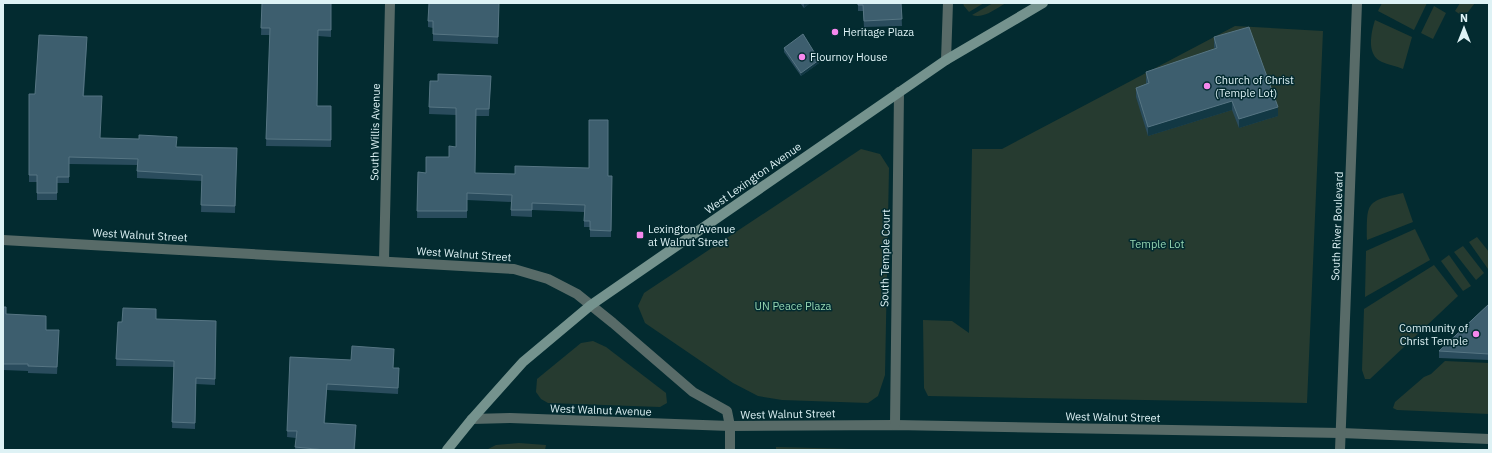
<svg xmlns="http://www.w3.org/2000/svg" width="1492" height="453" font-family="'IBM Plex Sans',sans-serif">
<rect width="100%" height="100%" fill="#032b30"/>
<g fill="#263b30">
<polygon points="963,3 984,3 969,12 964,6"/>
<path d="M993 3H1006C995 9 984 19 972 15Z"/>
<polygon points="1382,3 1427,3 1414,30 1378,11"/>
<polygon points="1460,3 1475,3 1464,17 1455,11"/>
<polygon points="1434,6 1446,13 1433,39 1421,33"/>
<path d="M1375 20 1412 37 1403 69C1396 66 1389 65 1382 62 1366 55 1371 33 1375 20Z"/>
<polygon points="1235,26 1323,31 1307,403 928,396 924,388 923,320 952,321 969,333 972,149 1002,149"/>
<polygon points="861,149 880,154 889,168 885,375 878,396 868,403 782,400 758,396 733,383 645,323 638,306 644,293"/>
<path d="M1403 193 1413 222 1367 240C1367 203 1365 201 1403 193Z"/>
<polygon points="1415,229 1430,260 1365,297 1366,251"/>
<polygon points="1477,237 1489,252 1488,269 1469,242"/>
<polygon points="1463,246 1484,273 1476,280 1454,252"/>
<polygon points="1449,255 1471,286 1463,291 1441,261"/>
<polygon points="1434,265 1458,296 1370,379 1365,379 1362,370 1364,309"/>
<polygon points="593,341 606,347 666,393 667,403 660,407 548,403 541,399 536,392 537,379 581,343"/>
<polygon points="1445,361 1489,363 1489,414 1397,410 1393,408 1395,402 1424,377 1431,374"/>
<polygon points="519,443 546,445 545,450 486,450 496,445"/>
<polygon points="776,447 893,450 776,450"/>
</g>
<g fill="none" stroke-linecap="round" stroke-linejoin="round">
<g stroke="#586b68" stroke-width="10">
<polyline points="946,60 948,3"/>
<polyline points="3,240 514,269 548,279 577,294 613,323 693,392 727,411 730,426 730,450"/>
<polyline points="384,261 390,3"/>
<polyline points="472,419 510,418 730,426 895,425 1341,433 1489,439"/>
<polyline points="895,425 899,92"/>
<polyline points="1340,450 1357,3"/>
</g>
<polyline stroke="#75938e" stroke-width="10" points="447,450 472,419 523,362 591,305 946,60 1043,3"/>
</g>
<g fill="#2a4c5d">
<polygon points="262,3 331,3 331,37 318,36 317,106 331,106 331,147 266,146 270,35 261,35"/>
<polygon points="800,3 810,3 804,8"/>
<polygon points="858,3 901,3 902,26 864,27 863,11 858,11"/>
<polygon points="499,10 498,44 433,41 433,28 428,27 428,21"/>
<polygon points="1214,37 1278,116 1239,128 1232,110 1148,136 1136,97 1136,88 1146,84 1146,72 1215,49 1214,47"/>
<polygon points="87,44 84,96 100,138 177,147 237,148 235,213 201,212 202,181 137,178 137,165 69,164 69,183 57,183 57,200 37,200 37,182 29,182 29,94 35,94"/>
<polygon points="784,48 819,63 801,76 784,52"/>
<polygon points="491,76 489,116 476,116 475,173 612,176 611,237 590,237 590,227 584,227 584,212 532,210 532,217 511,216 511,202 467,200 467,218 417,218 418,172 426,173 449,157 456,147 456,115 429,114 430,81 438,81"/>
<polygon points="1489,304 1489,360 1439,358 1439,351"/>
<polygon points="3,307 6,314 46,330 59,337 57,374 28,373 28,371 3,370"/>
<polygon points="156,319 216,321 215,385 196,384 195,429 172,428 174,367 116,366 118,322"/>
<polygon points="394,355 393,368 399,374 398,394 327,390 325,423 356,431 355,450 295,450 296,438 287,437 290,357 351,360"/>
</g>
<g fill="#123844">
<polygon points="805,3 810,3 804,8 804,4"/>
<polygon points="819,60 819,63 801,76 801,73"/>
<polygon points="1232,101 1232,110 1148,136 1148,127"/>
<polygon points="1278,107 1278,116 1239,128 1239,119"/>
</g>
<g fill="#3d5e6e" stroke="#567583">
<polygon points="262,3 331,3 331,30 318,30 317,106 331,106 331,140 266,139 270,28 261,28"/>
<polygon points="429,3 499,3 498,37 433,34 433,21 428,21"/>
<polygon points="858,3 901,3 902,19 864,21 863,5 858,5"/>
<polygon points="1249,27 1278,107 1239,119 1232,101 1148,127 1136,88 1149,83 1146,72 1217,48 1214,37"/>
<polygon points="803,34 819,60 801,73 784,48"/>
<polygon points="39,35 87,37 83,96 102,96 100,138 139,139 139,135 177,137 176,147 237,148 235,206 201,205 202,175 137,171 138,159 69,157 69,177 57,177 57,193 37,193 37,175 29,175 29,94 35,94"/>
<polygon points="438,74 491,76 489,109 476,109 475,173 515,174 515,166 589,168 589,120 608,120 608,176 612,176 611,231 590,230 590,221 584,221 585,205 532,203 532,210 511,210 512,195 467,193 467,211 417,211 418,172 426,173 426,157 449,157 449,146 456,147 456,108 429,107 430,81 438,81"/>
<polygon points="1489,304 1489,354 1439,351"/>
<polygon points="3,307 6,307 6,314 46,316 46,330 59,330 57,367 28,366 28,364 3,364"/>
<polygon points="123,308 156,309 156,319 216,321 215,379 196,378 195,423 172,422 174,361 116,359 118,322 122,322"/>
<polygon points="352,346 394,349 393,368 399,368 398,388 327,384 324,423 356,425 354,450 326,450 295,447 297,431 287,431 290,357 351,360"/>
</g>
<g fill="#f688ed" stroke="#032b30" stroke-width="1.5">
<circle cx="835" cy="32" r="4"/>
<circle cx="802" cy="57" r="4"/>
<circle cx="1207" cy="86" r="4"/>
<rect x="636" y="231" width="8" height="8" rx="2"/>
<circle cx="1476" cy="334" r="4"/>
</g>
<g text-anchor="middle" stroke-width="3" stroke-linejoin="round" paint-order="stroke">
<g font-size="11" fill="#def2f5" stroke="#032b30" text-anchor="start">
<text x="843" y="36">Heritage Plaza</text>
<text x="810" y="61">Flournoy House</text>
<text x="1215" y="84">Church of Christ<tspan x="1215" dy="13">(Temple Lot)</tspan></text>
<text x="648" y="233">Lexington Avenue<tspan x="648" dy="13">at Walnut Street</tspan></text>
<text x="1468" y="332" text-anchor="end">Community of<tspan x="1468" dy="13">Christ Temple</tspan></text>
</g>
<g font-size="11" fill="#def2f5" stroke="#032b30">
<text transform="translate(375 132) rotate(-89)" y="4">South Willis Avenue</text>
<text transform="translate(753 178) rotate(-35)" y="4">West Lexington Avenue</text>
<text transform="translate(1337 226) rotate(-88)" y="4">South River Boulevard</text>
<text transform="translate(140 235) rotate(3)" y="4">West Walnut Street</text>
<text transform="translate(464 254) rotate(4)" y="4">West Walnut Street</text>
<text transform="translate(885 258) rotate(-89)" y="4">South Temple Court</text>
<text transform="translate(601 410) rotate(2)" y="4">West Walnut Avenue</text>
<text transform="translate(788 414) rotate(-1)" y="4">West Walnut Street</text>
<text transform="translate(1113 417) rotate(1)" y="4">West Walnut Street</text>
</g>
<g font-size="11" fill="#95d5b1" stroke="#032b30">
<text x="1157" y="248">Temple Lot</text>
<text x="793" y="310">UN Peace Plaza</text>
</g>
</g>
<rect width="1492" height="453" fill="none" stroke="#def2f5" stroke-width="8"/>
<g transform="translate(1464 28)" stroke="#032b30" stroke-width="3" paint-order="stroke">
<path d="M0-3L7 15L0 10L-7 15Z" fill="#def2f5"/>
<text y="-6" font-size="11" font-weight="bold" text-anchor="middle" fill="#def2f5">N</text>
</g>
</svg>
